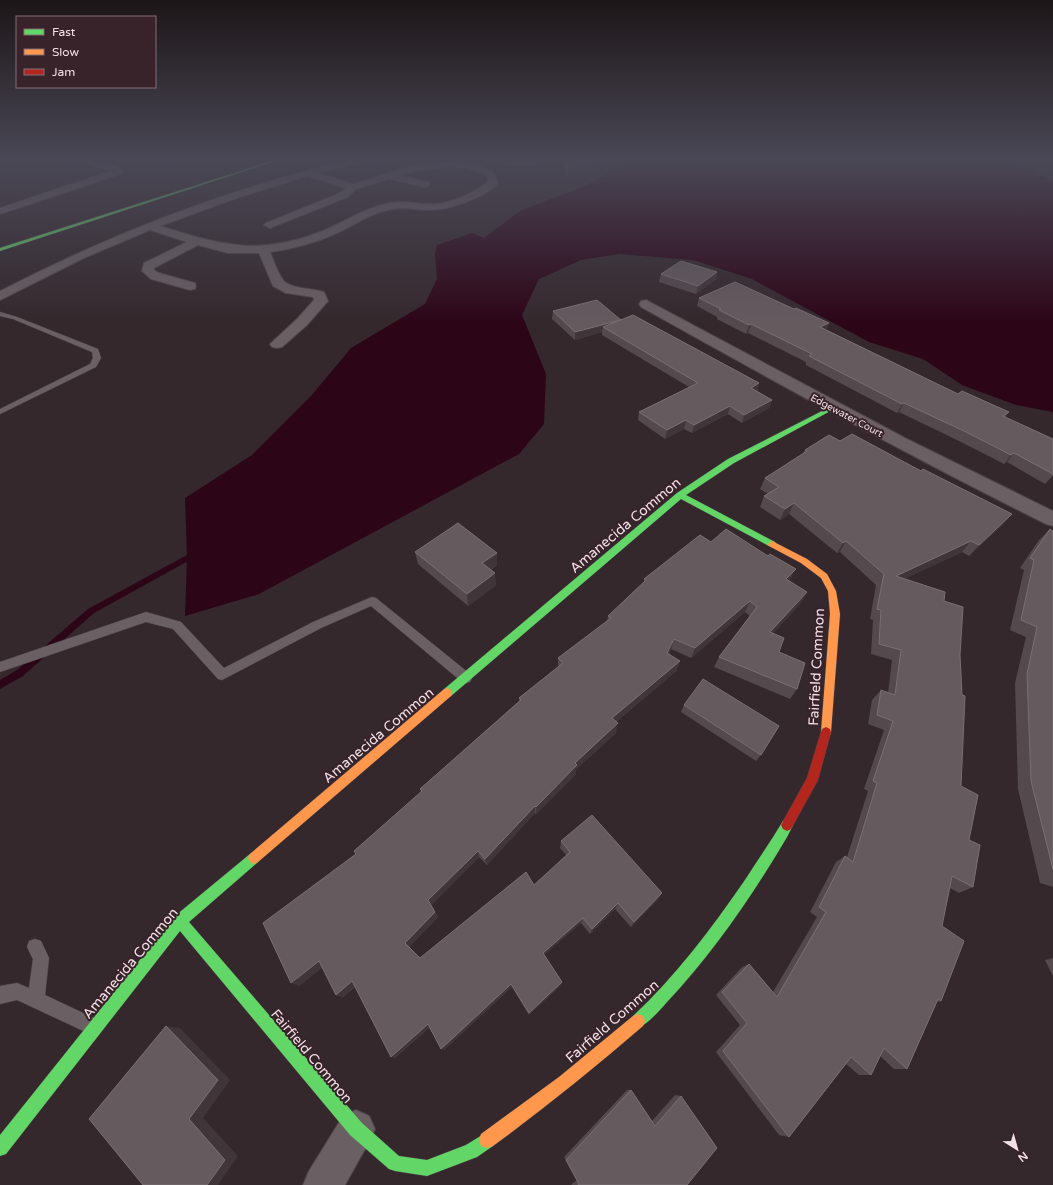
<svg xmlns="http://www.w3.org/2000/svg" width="1053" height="1185" font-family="'Varela Round',sans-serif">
<rect width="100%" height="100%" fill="#34282c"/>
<polygon fill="#5a3442" points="315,158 346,158 281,169"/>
<polygon fill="#2c0517" points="631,158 993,158 1014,164 1053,181 1053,412 1016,405 962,385 923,359 869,342 752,279 693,260 619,254 581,260 539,279 522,315 546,374 544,424 519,454 259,594 185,616 187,558 185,498 252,455 311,396 351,348 425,304 437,279 435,254 437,245 472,233 484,238 520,211 585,186 624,165"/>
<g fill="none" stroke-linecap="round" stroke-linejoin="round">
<polygon fill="#2c0517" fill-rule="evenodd" points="187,555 190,556 191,558 190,560 94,613 23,676 0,689 0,680 17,670 88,609"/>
<defs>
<g id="lane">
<polygon points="143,158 188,158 169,161"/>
<path d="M490 158C501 157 512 164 524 163 532 163 540 157 548 158 532 169 506 167 490 158Z"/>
<polygon points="0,312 17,317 98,349 101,358 96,367 0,414 0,409 90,364 93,358 92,352 13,319 0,316"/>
<polygon points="372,597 376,598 470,674 472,678 470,682 466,683 462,682 371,606 321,628 222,680 218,679 173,629 146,622 0,672 0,662 146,612 181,622 224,668 313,622"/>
<polygon points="35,939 41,941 49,958 45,995 98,1020 101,1026 98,1032 92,1035 17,1000 0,1004 0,986 17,983 29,988 33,959 27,947 29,941"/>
</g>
<g id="street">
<polygon points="73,158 85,158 120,168 123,172 121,174 0,214 0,208 111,171 74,160"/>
<path d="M360 158H375L373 160 318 173 353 184 415 165 446 161 469 162 494 172 498 183C487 197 449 210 431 210 416 210 402 206 388 210 369 214 353 226 335 234 315 243 292 249 270 252 273 259 279 276 284 281 292 289 312 288 324 292L328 301 307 325 282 347 277 348 272 347 270 344 297 319 314 300 313 297 286 293 273 286 259 253H228L198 245 154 268V270L159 273 195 283 196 286 195 289 190 290 151 279 142 271 144 263 187 242 150 230 84 258 0 300V291C115 232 234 186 360 158ZM446 167 468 168 487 176 488 182C473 193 451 204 432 204 418 204 404 200 389 203 364 208 343 223 320 232 257 256 221 245 160 226L240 197 307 176 346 188 340 193 266 223 264 225 270 228 348 197 356 189 389 179 425 187 428 186 430 184 428 182 400 176 416 171Z"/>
<path d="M646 300 905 438 1053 511V526L1046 524C909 456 775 382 641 307L639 304 641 301Z"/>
<polygon points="356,1110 369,1116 375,1129 369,1142 345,1185 303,1185 309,1171 343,1116"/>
</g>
<g id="fast">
<polygon points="281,158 285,158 0,251 0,248"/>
<polygon points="832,406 834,407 834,409 734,463 686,495 775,542 776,544 775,546 769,546 681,499 451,696 447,698 443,696 442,693 443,690 677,493 728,459"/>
<path d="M787 819 791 821 793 825 787 837C754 893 712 955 667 1002 659 1011 649 1023 638 1028L633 1026 631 1021 633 1016C677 975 711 929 745 880 758 860 771 841 783 821Z"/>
<polygon points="254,852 258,854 260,858 258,862 189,922 362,1123 399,1156 427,1160 466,1145 487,1132 493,1134 495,1140 493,1146 477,1157 427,1176 395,1171 389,1169 350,1135 180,931 6,1154 0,1156 0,1135 175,916 250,854"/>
</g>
<g id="slow">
<polygon points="772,541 807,559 827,574 836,591 840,614 831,732 830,735 826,737 822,735 821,732 830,614 828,591 821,578 801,563 769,546 768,544"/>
<polygon points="447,688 451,690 452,693 451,696 258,862 254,864 250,862 248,858 250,854 443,690"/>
<path d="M638 1014 643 1016 645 1021 643 1026C594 1068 545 1108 493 1146L487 1148 481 1146 479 1140 481 1134 559 1077 633 1016Z"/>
</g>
<polygon id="jam" points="826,727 830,729 831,732 818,780 791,829 787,831 783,829 781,825 807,778 821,732 822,729"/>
</defs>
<use href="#lane" stroke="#4e4347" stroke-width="1"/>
<use href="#street" stroke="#4e4347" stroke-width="2"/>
<use href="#fast" stroke="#4e4347" stroke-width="1"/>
<use href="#slow" stroke="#4e4347" stroke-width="1"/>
<use href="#jam" stroke="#4e4347" stroke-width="1"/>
<use href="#lane" fill="#6a5f63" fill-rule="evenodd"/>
<use href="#street" fill="#6a5f63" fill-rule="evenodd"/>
<use href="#fast" fill="#63d668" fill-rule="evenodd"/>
<use href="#slow" fill="#ff974d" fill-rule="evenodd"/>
<use href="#jam" fill="#b3261e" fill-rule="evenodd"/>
</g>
<g fill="#54494d">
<polygon points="563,158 607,158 606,160 566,178"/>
<polygon points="717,272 716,279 696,294 659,282 661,274"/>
<polygon points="699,298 794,309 829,323 826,330 958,394 1009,412 1005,417 1053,439 1053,476 1045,484 1007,462 1004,464 959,441 899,412 897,413 806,365 806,362 748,333 746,334 717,319 717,317 697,306"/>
<polygon points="553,311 621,320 759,383 757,391 772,400 769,408 742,423 728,414 692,433 684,429 665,439 638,420 639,412 689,387 602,335 602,332 575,340 552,319"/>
<polygon points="840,441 921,471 1012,514 1002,525 969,556 962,552 904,579 944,601 960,655 961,786 969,840 973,887 959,893 950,888 942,926 941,1001 937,1002 907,1069 894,1069 880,1056 871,1075 859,1075 846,1064 789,1137 779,1135 716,1052 740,1025 716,995 742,967 749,964 773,992 817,917 810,912 836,862 845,856 847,857 868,791 864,789 884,730 868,724 872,700 881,690 888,693 892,660 871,654 873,620 870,619 876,585 840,552 837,553 789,514 780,520 760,507 764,496 768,494 760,489 765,478 803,454 805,450"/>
<polygon points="1050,529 1053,531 1053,887 1040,883 1018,789 1015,683 1026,637 1010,630 1024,570 1020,568 1039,540"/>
<polygon points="711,542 790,580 789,581 801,603 773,633 779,652 797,689 790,699 714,667 719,657 750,616 745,612 691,658 671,649 669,654 680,661 676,671 616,722 616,733 576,769 576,774 536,814 535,813 487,865 479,857 431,905 438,917 409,947 420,958 534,885 567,856 560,848 561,841 658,899 631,927 615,909 590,934 581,923 544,955 562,982 561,985 529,1015 512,987 444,1050 429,1028 395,1058 355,987 343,997 336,995 322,967 299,986 356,854 421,792 420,789 519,701 519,698 558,667 558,658 607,622 608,616 644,583 644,579"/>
<polygon points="415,552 497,553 497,565 491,570 496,585 468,606 418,564"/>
<polygon points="684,705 761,755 756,761 681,712"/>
<polygon points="1053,958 1053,976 1045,960"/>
<polygon points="627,1090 631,1090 652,1121 675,1095 681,1096 687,1185 571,1185 577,1180 564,1157"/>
</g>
<g fill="#403539">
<polygon points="593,158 607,158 606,160 566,178 567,169"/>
<polygon points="717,272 716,279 696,294 698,286"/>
<polygon points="621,320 603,327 602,332 575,340 575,332"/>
<polygon points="829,323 826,331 820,327"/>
<polygon points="751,324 748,333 746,334 749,325"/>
<polygon points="759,383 757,392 751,388"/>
<polygon points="772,400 769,408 742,423 744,415"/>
<polygon points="904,403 899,412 897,413 902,404"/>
<polygon points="730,406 728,414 692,433 694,425"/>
<polygon points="686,420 684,429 665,439 667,430"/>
<polygon points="1014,453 1007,462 1004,464 1011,455"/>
<polygon points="1053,475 1053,476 1045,484"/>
<polygon points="794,503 789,514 780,520 785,509"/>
<polygon points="1012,514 1002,525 969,556 979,545"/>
<polygon points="846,541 840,552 837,553 843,543"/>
<polygon points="971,541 962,552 888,587 896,576"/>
<polygon points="497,553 497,565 483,575 482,563"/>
<polygon points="796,569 790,580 780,590 786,579"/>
<polygon points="495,573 496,585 468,606 467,594"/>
<polygon points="807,592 801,603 764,643 770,632"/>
<polygon points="750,601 745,612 691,658 695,648"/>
<polygon points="674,639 671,649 664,663 667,653"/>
<polygon points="680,661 676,671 610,727 612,718"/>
<polygon points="618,723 616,733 576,769 576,774 536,814 536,807 575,763"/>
<polygon points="535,806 535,813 487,865 485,859"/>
<polygon points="478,851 479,857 431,906 428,900"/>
<polygon points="662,893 658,899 631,927 634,922"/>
<polygon points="618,903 615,909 590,934 592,929"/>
<polygon points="435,912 438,917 409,947 405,943"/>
<polygon points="583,918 581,923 542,957 543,953"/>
<polygon points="319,961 326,965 299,986 291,983"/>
<polygon points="352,981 358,984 343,997 336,995"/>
<polygon points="562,982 561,985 529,1015 529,1013"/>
<polygon points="511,984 512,987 444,1050 441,1049"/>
<polygon points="428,1024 431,1026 395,1058 391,1057"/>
<polygon points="166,1026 180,1028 230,1080 203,1118 238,1156 218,1185 207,1185 189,1119"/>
</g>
<g fill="#655a5e" stroke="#7b6f73">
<polygon points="565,158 593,158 567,169"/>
<polygon points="681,261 717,272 698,286 661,274"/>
<polygon points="735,282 794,309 796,308 829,323 820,327 958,394 962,391 1009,412 1003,416 1053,439 1053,474 1014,453 1011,455 966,432 904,403 902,404 809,356 812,354 751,324 749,325 719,310 721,309 699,298"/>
<polygon points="597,300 621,320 575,332 553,311"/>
<polygon points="633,315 759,383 751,388 772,400 744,415 730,406 694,425 686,420 667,430 639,412 698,383 603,327"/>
<polygon points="852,434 921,471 923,469 1012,514 979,545 971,541 896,576 945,592 944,601 963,607 960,655 962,695 965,696 961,786 978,795 969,840 980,845 973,887 952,876 942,926 964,941 941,1001 938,999 907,1069 884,1048 871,1075 851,1057 789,1137 723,1051 747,1023 722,992 749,964 777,997 826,912 819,907 845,856 853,862 877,783 873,781 893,721 877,715 881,690 895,695 901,650 879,644 881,610 877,609 884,574 846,541 843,543 794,503 785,509 764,496 779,487 765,478 807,451 805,450 829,435 840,441"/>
<polygon points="458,523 497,553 482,563 495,573 467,594 415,552"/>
<polygon points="726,529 768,556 770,554 796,569 786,579 807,592 770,632 784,638 779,652 805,663 797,689 719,657 757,607 750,601 695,648 674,639 667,653 680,661 612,718 618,723 575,763 577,765 536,807 535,806 485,859 478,851 428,900 435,912 405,943 420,958 526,872 534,885 570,852 561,841 592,815 662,893 634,922 618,903 592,929 583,918 543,953 562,982 529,1013 511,984 441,1049 428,1024 391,1057 352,981 336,995 319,961 291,983 263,923 356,854 354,851 422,791 420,789 521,700 519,698 563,663 558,658 611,618 608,616 646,580 644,579 700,535 711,542"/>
<polygon points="1050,529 1053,531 1053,869 1031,781 1027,674 1037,627 1021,620 1034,560 1030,558"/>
<polygon points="703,679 779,726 761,755 684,705"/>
<polygon points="166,1026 218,1080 189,1119 225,1160 207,1185 143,1185 89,1119"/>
<polygon points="631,1090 655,1126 681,1096 717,1148 687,1185 578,1185 579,1184 566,1160"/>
</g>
<linearGradient id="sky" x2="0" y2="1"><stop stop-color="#1d1618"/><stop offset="0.49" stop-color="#4a4856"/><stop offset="1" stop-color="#4a4856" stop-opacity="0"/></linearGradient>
<rect width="1053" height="324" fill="url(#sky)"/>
<g text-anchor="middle" stroke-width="4" stroke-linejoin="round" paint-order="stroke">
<g font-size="10" fill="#f1e1e6" stroke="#39232b">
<text transform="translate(847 415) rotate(28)" y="4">Edgewater Court</text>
</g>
<g font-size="14" fill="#f1e1e6" stroke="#39232b">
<text transform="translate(625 525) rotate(-40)" y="5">Amanecida Common</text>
<text transform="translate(816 667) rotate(-87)" y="5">Fairfield Common</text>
<text transform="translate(378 735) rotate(-40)" y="5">Amanecida Common</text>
<text transform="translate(130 963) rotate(-50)" y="5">Amanecida Common</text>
<text transform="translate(612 1021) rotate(-41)" y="5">Fairfield Common</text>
<text transform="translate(312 1056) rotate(50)" y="5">Fairfield Common</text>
</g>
</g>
<rect x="16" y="16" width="140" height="72" fill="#39232b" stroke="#836f76"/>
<rect x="24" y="29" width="20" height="6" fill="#63d668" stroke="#836f76"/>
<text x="52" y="36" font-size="12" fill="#f1e1e6">Fast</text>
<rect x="24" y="49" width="20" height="6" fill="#ff974d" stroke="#836f76"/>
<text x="52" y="56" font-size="12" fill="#f1e1e6">Slow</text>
<rect x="24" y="69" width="20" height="6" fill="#b3261e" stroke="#836f76"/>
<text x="52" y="76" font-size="12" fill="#f1e1e6">Jam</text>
<g transform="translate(1017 1149) rotate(143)" stroke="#39232b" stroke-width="3" paint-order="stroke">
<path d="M0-3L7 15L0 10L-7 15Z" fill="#f1e1e6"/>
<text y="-6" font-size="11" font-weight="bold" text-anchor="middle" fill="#f1e1e6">N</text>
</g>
</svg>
